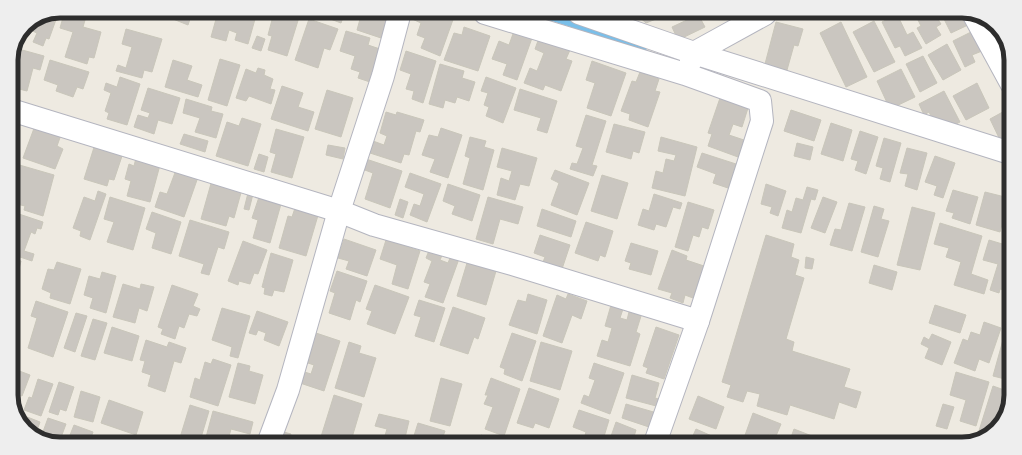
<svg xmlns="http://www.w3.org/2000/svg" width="1022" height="455" font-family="'Varela Round',sans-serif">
<rect width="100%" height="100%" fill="#eeeae1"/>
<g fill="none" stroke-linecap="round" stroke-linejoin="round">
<polyline stroke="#7abfe9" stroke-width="7" points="538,13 644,47"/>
</g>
<g fill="#cac6c0" stroke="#c9c6ba">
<polygon points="151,11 167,11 165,18 150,13"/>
<polygon points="176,11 209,12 207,18 192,13 188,25 173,19"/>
<polygon points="218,12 257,12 248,44 235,40 237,33 229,30 226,41 211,37"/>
<polygon points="262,12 293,12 300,14 287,56 268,50 272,36 268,35 272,20 261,16"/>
<polygon points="318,12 345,12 341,23 317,14"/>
<polygon points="362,12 389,12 381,38 357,30"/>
<polygon points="413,12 450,13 455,14 440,56 421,48 425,38 417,35 421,23 410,18"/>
<polygon points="56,13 58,14 49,39 46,38 43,46 33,42 37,33 28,29 22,43 18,42 25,25"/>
<polygon points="625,13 653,13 656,19 646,23 637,15 627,18"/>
<polygon points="64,14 85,20 83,27 101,32 94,58 89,57 87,64 65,57 73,32 60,28"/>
<polygon points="683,14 698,14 705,27 678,40 672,27 687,20"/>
<polygon points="897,14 907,35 913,32 922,48 905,56 900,46 895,48 882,22"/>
<polygon points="922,15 935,15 941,24 936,27 941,35 926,44 917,28 921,26 917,18"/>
<polygon points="942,15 963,15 968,25 951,33"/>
<polygon points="309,19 338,29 330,50 324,48 318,68 295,60"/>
<polygon points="874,21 895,62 874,72 853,32"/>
<polygon points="776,22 803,29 798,46 794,45 787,70 765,64"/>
<polygon points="841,22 867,77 846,87 820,33"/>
<polygon points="464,27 490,36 478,71 444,60 454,33 462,35"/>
<polygon points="126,29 162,39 152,72 144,70 142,78 116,71 118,65 126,68 132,47 122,44"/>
<polygon points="346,31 370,38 368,45 380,49 370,82 358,78 360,72 351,69 355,56 340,51"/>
<polygon points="514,31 532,38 517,80 503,75 507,64 492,59 499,41 509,45"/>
<polygon points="973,31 982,51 972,55 975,62 965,67 953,41"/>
<polygon points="257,36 265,39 261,51 252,48"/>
<polygon points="539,38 570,50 566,59 572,61 561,91 545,85 543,90 524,83 530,68 537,71 544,53 535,49"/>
<polygon points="947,44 961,70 943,80 928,55"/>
<polygon points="15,48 44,56 40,70 33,68 27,91 11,87 11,65 12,65 13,60 11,60 11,57"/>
<polygon points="406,51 436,61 423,103 412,99 414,91 406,89 411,74 400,70"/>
<polygon points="923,56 937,83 920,92 906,64"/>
<polygon points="220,59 240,65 227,106 208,100"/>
<polygon points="50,60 89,72 83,89 77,87 73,97 56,91 58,85 44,80"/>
<polygon points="173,60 192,66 187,80 202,85 198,97 165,87"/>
<polygon points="592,61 626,73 611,116 587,108 595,83 586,80"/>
<polygon points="440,64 464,71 462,78 475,82 469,101 457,97 455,103 445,100 443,108 429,104"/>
<polygon points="258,68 265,70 264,75 273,79 270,89 275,90 271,104 249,96 246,101 236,98 246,69 256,73"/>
<polygon points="901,69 915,97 890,109 877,81"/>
<polygon points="640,72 659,79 655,91 660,92 648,127 629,120 630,114 621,111 632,81 636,82"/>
<polygon points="120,77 140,84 127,125 107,119 109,113 105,111 111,93 104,90 106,83 117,87"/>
<polygon points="486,77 516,88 503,123 486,116 489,107 484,105 488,93 481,91"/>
<polygon points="977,83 989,108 966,120 953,96"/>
<polygon points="282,86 303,93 298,107 314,112 308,131 271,119"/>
<polygon points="148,88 180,98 172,124 158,120 154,134 134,127 138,115 148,118 150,113 141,110"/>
<polygon points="520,89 557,101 547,133 537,130 541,118 514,110"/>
<polygon points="327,90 353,98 341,137 315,129"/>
<polygon points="944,91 960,122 946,129 935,124 929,112 924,115 919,104"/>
<polygon points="720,98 748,108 742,127 733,124 729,135 744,140 738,157 708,146 712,134 708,133"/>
<polygon points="186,99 212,107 211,111 223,114 216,138 195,132 200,118 183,113"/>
<polygon points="1010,108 1010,137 1001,142 990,119"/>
<polygon points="791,110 821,120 814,141 784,131"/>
<polygon points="386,112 396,115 397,112 424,120 420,132 416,131 409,155 404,154 401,163 370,153 373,141 384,145 387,136 380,133"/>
<polygon points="586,115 606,121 592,165 597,166 593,176 570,169 572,163 577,164 583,148 576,146"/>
<polygon points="11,116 21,119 12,148 11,148"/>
<polygon points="242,118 261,124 248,166 216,156 227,122 239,126"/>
<polygon points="36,123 62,132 57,146 63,149 55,169 23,158"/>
<polygon points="831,123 852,130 843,161 821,154"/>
<polygon points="614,124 645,132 639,153 633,151 631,159 606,152"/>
<polygon points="441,128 462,135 448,178 430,172 435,159 422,155 429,135 438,137"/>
<polygon points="276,129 304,137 292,178 271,172 276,154 270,152"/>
<polygon points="860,131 878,137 866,174 855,170 858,161 851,159"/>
<polygon points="184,134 208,141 205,152 180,144"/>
<polygon points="470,137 486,141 484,147 494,150 483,190 463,184 470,158 465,156"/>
<polygon points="661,137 697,147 685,196 652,188 656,171 663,173 666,159 674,161 676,155 658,151"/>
<polygon points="884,138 901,143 890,182 880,179 883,168 876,166"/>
<polygon points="96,141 124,150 114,180 109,179 107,186 84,179"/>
<polygon points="797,143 813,147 810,160 794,156"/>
<polygon points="328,145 345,148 343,159 326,155"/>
<polygon points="502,148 537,158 529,186 520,184 515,200 497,195 501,178 509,181 512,171 497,167"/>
<polygon points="907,148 927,153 917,190 905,186 908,174 900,173"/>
<polygon points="702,153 736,164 728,188 713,183 716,174 697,167"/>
<polygon points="259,154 268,157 264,172 254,169"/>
<polygon points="935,156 955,163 943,198 934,195 937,186 925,182"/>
<polygon points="136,158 160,165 150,202 127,196 131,181 125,179 129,164 134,166"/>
<polygon points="366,159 402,171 390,208 365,199 373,173 362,169"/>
<polygon points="16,164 54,175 43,216 24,210 25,206 12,203 17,186 11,184"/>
<polygon points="176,170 198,177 184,217 155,207 160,192 167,194"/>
<polygon points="555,170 589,183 577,215 551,205 559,183 551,179"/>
<polygon points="410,173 441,184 427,222 410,215 414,204 420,206 424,194 405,187"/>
<polygon points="602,175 628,183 617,219 591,211"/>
<polygon points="212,180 242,189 234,218 229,216 226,226 201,219"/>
<polygon points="448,184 480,195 472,221 452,214 455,206 443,201"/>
<polygon points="766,184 786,191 778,216 770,213 772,207 761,204"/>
<polygon points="807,187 818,190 815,200 811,199 801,233 782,228 787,210 792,212 796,198 803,200"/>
<polygon points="249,189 254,190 249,210 244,209"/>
<polygon points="953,190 978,197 970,224 952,218 954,213 946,211"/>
<polygon points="98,191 106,194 90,240 80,236 81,231 73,228 84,197 95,201"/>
<polygon points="985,192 1009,198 1000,232 976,225"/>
<polygon points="654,194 682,203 680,209 673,207 666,227 656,224 654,230 638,225 643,209 649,211"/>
<polygon points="110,197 145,208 133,250 107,242 114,222 104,219"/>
<polygon points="259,197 281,204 270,243 253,238 258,220 252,218"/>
<polygon points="488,197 523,207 518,224 500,219 493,244 476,239"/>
<polygon points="823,197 837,202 825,233 811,228"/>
<polygon points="400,199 408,202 403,218 395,215"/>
<polygon points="688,202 714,210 708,229 702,227 699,237 693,235 688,251 675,247"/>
<polygon points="849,203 865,207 852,251 830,245 835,229 841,230"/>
<polygon points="296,205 319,212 306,256 279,248 288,216 292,217"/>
<polygon points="874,206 884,209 881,219 889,221 878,257 861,252"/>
<polygon points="912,207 935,213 920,270 897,265"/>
<polygon points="542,209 576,221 571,237 537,226"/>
<polygon points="152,212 181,222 171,254 152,248 156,233 146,229"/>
<polygon points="16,213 43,222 41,229 37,228 35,234 31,232 24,251 34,254 32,261 11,254 11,216 15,217"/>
<polygon points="190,220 229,232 224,249 218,247 209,275 201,273 204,264 179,256"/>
<polygon points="586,222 613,231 605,257 600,255 598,261 575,253"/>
<polygon points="940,223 982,236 971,274 988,280 984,294 954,285 961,262 946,257 949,248 934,244"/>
<polygon points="540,235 570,245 562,269 543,262 545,257 534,253"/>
<polygon points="766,235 794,244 791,257 799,260 795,275 804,278 786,339 794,342 792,351 850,369 844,387 861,392 856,408 839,402 834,419 790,405 787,415 757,406 760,394 747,391 743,402 727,397 731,385 722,382"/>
<polygon points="344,239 376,250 367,276 346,269 349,261 338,258"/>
<polygon points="386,240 420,251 408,289 392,284 397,265 380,259"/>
<polygon points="989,240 1009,246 1008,291 1000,289 999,293 990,290 998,264 983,260"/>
<polygon points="243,241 267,250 258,274 254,273 250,284 239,281 238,285 228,281"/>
<polygon points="631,243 658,251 651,275 629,269 631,263 625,261"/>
<polygon points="430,248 443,253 440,260 448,263 452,253 460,256 443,303 425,297 430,284 424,282 432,261 426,258"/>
<polygon points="672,250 687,256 686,260 704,266 693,298 685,295 683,303 670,298 672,293 658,289"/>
<polygon points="271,253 293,260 284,292 274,290 272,296 264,294 265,288 262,287"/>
<polygon points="806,257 814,259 812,269 805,268"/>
<polygon points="11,259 21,261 15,285 11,284"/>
<polygon points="57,262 81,269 70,304 50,298 51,293 42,289 48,269 54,270"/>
<polygon points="467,263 496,271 486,305 457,296"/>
<polygon points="874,265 897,272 892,290 869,283"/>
<polygon points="337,271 367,281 360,302 356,300 350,320 329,313 335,293 330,291"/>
<polygon points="102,272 116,276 106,313 90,308 93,298 84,295 89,276 100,279"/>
<polygon points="123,284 140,289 141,284 154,287 147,311 139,308 135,323 113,317"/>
<polygon points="172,285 198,294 193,306 200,309 197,316 189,314 184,328 179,326 175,339 161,334 163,329 158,327"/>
<polygon points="375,285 409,297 395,334 367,324 372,311 366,309"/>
<polygon points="528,294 547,300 537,334 509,325 518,300 526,302"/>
<polygon points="568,294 587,301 581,319 572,315 562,343 543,336 557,295 566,299"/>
<polygon points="419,300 445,308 434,342 415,336 421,317 414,315"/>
<polygon points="36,301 68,312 53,357 28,348 37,318 31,316"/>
<polygon points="611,305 623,309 620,318 627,320 629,312 641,316 636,332 640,334 630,366 597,356 602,340 608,342 612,328 605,326"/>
<polygon points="935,305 966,315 960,333 929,323"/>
<polygon points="453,307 485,318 478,339 474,337 468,354 440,345"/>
<polygon points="222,308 250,316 238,358 230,356 232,347 212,340"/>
<polygon points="257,311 288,322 279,346 264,340 266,333 258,330 256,335 249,333"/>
<polygon points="76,313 87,316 75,352 64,348"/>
<polygon points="93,319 107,323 95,360 81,356"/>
<polygon points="984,322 1001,328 989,363 979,359 975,371 954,363 963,339 968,341 971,332 980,335"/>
<polygon points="112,327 139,336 132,361 104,353"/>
<polygon points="656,327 679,335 664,379 646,373 648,368 643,366"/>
<polygon points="1006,329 1008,330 1008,370 1005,379 993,376"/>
<polygon points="313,332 340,341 324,391 294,381 298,370 311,374 314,365 308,363 311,352 306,351"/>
<polygon points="512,333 536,341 522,381 504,374 505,369 500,367"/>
<polygon points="932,334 951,342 942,365 925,358 929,348 921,344 924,337 929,340"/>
<polygon points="146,340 167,347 169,342 186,348 181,363 174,361 165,392 148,386 151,375 142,372 145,361 140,360"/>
<polygon points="349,342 361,346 359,353 376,358 364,397 335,388"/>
<polygon points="541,342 572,351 560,390 530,381"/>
<polygon points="213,359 231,365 218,406 190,397 195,378 200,380 205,362 211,364"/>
<polygon points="238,363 250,366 249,371 263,375 255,404 229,397"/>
<polygon points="594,363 624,373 610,414 581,403 584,395 589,397 595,380 589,378"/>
<polygon points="14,369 30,375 22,396 11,392 11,377"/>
<polygon points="956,372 989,382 976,426 960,421 966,400 950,395"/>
<polygon points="632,375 659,383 655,398 662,400 660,407 626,398"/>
<polygon points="441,378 462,384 450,426 430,421"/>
<polygon points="491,378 520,389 504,436 485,429 493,407 484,404 488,395 485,395"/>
<polygon points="38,379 53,384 41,416 24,410 29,397 32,398"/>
<polygon points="59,382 74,387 66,411 60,409 58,415 49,412"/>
<polygon points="993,386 1007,391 1007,411 1001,409 995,426 997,426 989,436 986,437 978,434"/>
<polygon points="529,388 559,399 549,428 535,423 533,428 517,423"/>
<polygon points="81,391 100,397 93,422 74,417"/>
<polygon points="334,395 362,404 351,441 345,441 338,439 337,441 325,441 320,440"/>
<polygon points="698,396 724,407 716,429 689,419"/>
<polygon points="109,400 143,412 136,435 101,423"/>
<polygon points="626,404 657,413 652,428 622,418"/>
<polygon points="943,404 954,407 947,429 936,426"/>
<polygon points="190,405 209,411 200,441 179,441"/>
<polygon points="579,410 609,420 602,443 583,442 586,432 573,427"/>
<polygon points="213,411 253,422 250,434 231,429 228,440 233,441 205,441"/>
<polygon points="17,413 40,422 35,436 21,425"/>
<polygon points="753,413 781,424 776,436 769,434 766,443 758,443 744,438"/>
<polygon points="379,414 409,421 404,442 383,442 387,429 375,426"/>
<polygon points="48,418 66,424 60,440 54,438 53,440 40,440"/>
<polygon points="616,422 636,430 632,443 612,443 609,442"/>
<polygon points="418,423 445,431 441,442 412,442"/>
<polygon points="74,425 93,432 90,440 68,440"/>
<polygon points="696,429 714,437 712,443 682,443 685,437 691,440"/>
<polygon points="794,429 830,443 789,443"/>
<polygon points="280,431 291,434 289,441 277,441"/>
<polygon points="481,435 502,442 478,442"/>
<polygon points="102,436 115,440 101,440"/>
</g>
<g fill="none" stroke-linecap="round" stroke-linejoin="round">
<defs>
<g id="minor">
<polyline points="485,13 685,74 760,101 762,121 698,321 655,443"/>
<polyline points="579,13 694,53 1010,153"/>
<polyline points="974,15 1011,83"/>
<polyline points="691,61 694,53 765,14"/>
<polyline points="11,110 339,211 374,225 512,264 698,321"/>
<polyline points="269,441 288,390 339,211 383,76 400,12"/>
</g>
</defs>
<use href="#minor" stroke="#b4b5bf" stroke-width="24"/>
<use href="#minor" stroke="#fff" stroke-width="22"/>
</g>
<path d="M0 0H1022V455H0ZM60 18H962A42 42 0 0 1 1004 60V395A42 42 0 0 1 962 437H60A42 42 0 0 1 18 395V60A42 42 0 0 1 60 18Z" fill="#eee" fill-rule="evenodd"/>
<path fill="none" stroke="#2d2d2d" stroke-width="5" d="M60 18H962A42 42 0 0 1 1004 60V395A42 42 0 0 1 962 437H60A42 42 0 0 1 18 395V60A42 42 0 0 1 60 18Z"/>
</svg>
